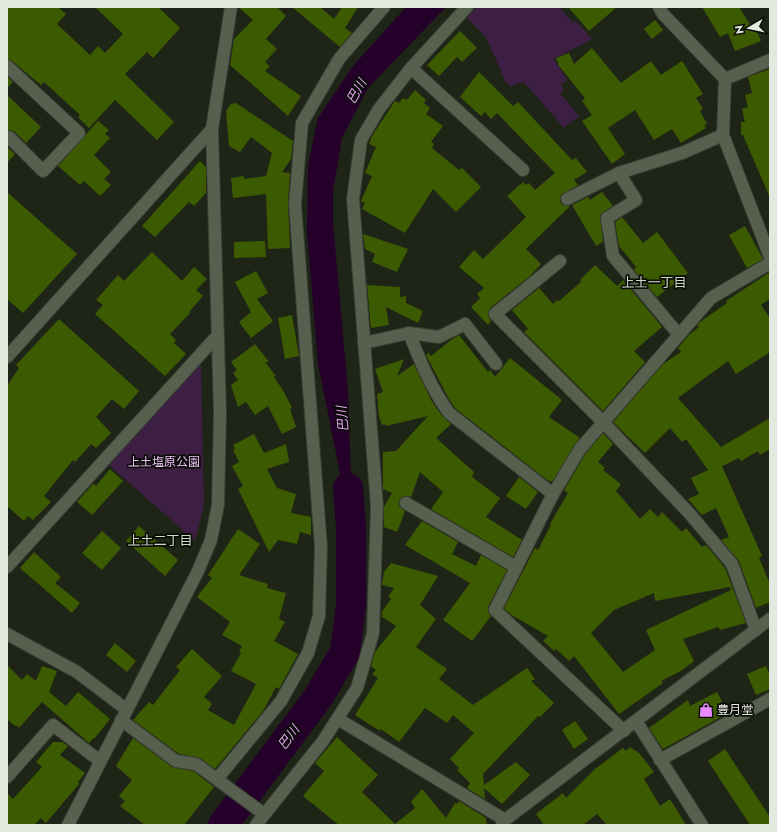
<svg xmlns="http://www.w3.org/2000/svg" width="777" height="832" font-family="Jost,'Noto Sans JP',sans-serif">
<rect width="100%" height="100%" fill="#1e2516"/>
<g fill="#3c1f42">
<polygon points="476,7 559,7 573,23 576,21 592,39 554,59 567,79 561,85 564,89 560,93 579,116 564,128 524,82 511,86 506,83 486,37 467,18"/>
<polygon points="197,365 201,365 204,505 195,541 109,465"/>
</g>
<polygon fill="#24002b" points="406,7 446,7 368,88 342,138 333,192 333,222 348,391 353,537 318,364 307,232 308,166 318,118 353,66"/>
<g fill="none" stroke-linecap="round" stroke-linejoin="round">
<polyline stroke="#24002b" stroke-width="30" points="223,825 319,696 345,652 351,605 351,527 348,488"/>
</g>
<g fill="#3c5b00" fill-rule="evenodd">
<polygon points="7,7 58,7 66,14 57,24 90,55 98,46 105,53 123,34 95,7 158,7 180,28 153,58 147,52 125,74 174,122 157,140 115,100 89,128 78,117 80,115 44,82 41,85 12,61 7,59"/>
<polygon points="238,7 277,7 286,16 266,39 277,49 265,62 270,66 265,71 301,96 288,116 230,65 234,39 253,20"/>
<polygon points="292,7 320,7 334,19 342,7 358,7 345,28 352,33 340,47"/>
<polygon points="568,7 617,7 589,31"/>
<polygon points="702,7 739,7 752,28 755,27 761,41 735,51 728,33 720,37"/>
<polygon points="655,20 663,30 652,39 644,29"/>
<polygon points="460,31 477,48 462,62 457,57 439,76 427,65"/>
<polygon points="592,48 621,83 651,61 661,75 682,61 703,94 696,98 703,109 700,111 707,124 704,125 706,128 681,143 672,129 654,140 635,110 608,128 625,154 612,164 582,121 592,115 582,101 585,98 559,66 556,58 569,53 574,64"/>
<polygon points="770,69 770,198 743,135 741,135 741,122 745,122 742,109 748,107 745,95 752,93 748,77"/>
<polygon points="479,72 513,106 518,102 572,160 576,158 587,172 574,180 578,185 561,195 560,202 563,205 570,206 526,249 541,264 529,277 490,308 488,315 491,321 488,325 471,307 480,298 477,294 484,288 459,267 474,250 483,259 526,217 507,196 523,182 526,185 529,183 535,190 555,173 497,113 491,119 485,112 481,116 460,97"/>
<polygon points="7,76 13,82 7,88"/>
<polygon points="415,90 426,100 424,103 430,108 426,114 443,126 431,142 434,144 432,148 459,170 462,168 481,187 456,212 433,189 405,233 362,209 365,203 361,201 372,176 365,173 376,147 369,144 372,136 395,101 399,103 403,98 407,100"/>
<polygon points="7,95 41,127 26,143 14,131 7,130"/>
<polygon points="236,103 293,141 291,159 282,172 290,173 288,203 290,248 268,249 266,194 233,198 231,178 244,176 244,179 266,176 272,153 251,137 240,152 229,146 226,111 231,104"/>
<polygon points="98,121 109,130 105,134 110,138 94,155 111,172 104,179 111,185 100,196 84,181 80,185 58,166"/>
<polygon points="7,147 15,154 7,163"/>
<polygon points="200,161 206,167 206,193 194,206 189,202 155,237 142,226"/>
<polygon points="7,192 77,254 23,313 7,299"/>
<polygon points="602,192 613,206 600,215 603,242 596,246 572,205 588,197 590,200"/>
<polygon points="622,217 643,243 657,232 688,273 657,297 634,270 636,267 619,246 615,222"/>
<polygon points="745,226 763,259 747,268 729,235"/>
<polygon points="363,234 408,249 397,272 372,262 375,254 365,249"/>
<polygon points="265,241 266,257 234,258 234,242"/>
<polygon points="152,252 182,281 194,267 207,279 196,290 203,296 189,312 190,313 170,334 176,340 174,343 186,354 165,376 95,314 103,305 96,300 118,275 124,281"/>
<polygon points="595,265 617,286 623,280 662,327 634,351 645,362 603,411 524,332 528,329 512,310 539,288 553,304 557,300 559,301 581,282 580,280"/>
<polygon points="256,271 268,293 257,299 273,321 251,338 239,322 251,312 235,282"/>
<polygon points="770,272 770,299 761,305 770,318 770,352 736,374 728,361 678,398 721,447 770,418 770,449 760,455 758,451 741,461 739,458 722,466 762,556 759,558 770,584 770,602 756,608 739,561 721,540 729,537 716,508 702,515 688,499 699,494 691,478 708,470 686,439 682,442 670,428 645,453 613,422 663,364 681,352 678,348 689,335 699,327 697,325 700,322 727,303 726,301"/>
<polygon points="367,285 400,287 400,297 406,296 406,303 423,311 418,323 386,307 389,325 371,328"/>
<polygon points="292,315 299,356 285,359 278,318"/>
<polygon points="59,319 139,391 124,409 112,399 96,417 111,433 96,448 91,444 75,462 73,460 44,496 51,502 33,520 28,516 24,521 7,506 7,386 19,368 16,365"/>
<polygon points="459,335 488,372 490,370 495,377 510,358 562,400 549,417 580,438 552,482 547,480 455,408 449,399 426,355 429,353 431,356 451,340"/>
<polygon points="255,344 269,362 265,362 276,376 274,377 284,392 292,408 290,409 296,427 282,434 268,406 255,415 246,402 238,407 231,385 238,380 233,373 237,370 231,362"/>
<polygon points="404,359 397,376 414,364 432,402 443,417 451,424 436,438 474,472 472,477 500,498 486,517 522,540 513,557 431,509 443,492 420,472 411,497 406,496 399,500 399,506 405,511 397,532 384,527 384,507 392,493 383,489 383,452 396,451 428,416 386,426 385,424 382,425 379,416 377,394 383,392 375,369"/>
<path d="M603 433 613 444 598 462 605 468 603 470 621 484 616 491 640 519 650 509 658 517 662 512 682 532 686 528 702 547 706 545 725 568 746 623 720 630 718 627 683 639 694 661 681 671 661 681 663 683 619 714 574 656 569 661 556 649 554 651 543 641 548 636 510 614 504 608 535 548 538 550 551 525 550 524 568 493 564 490 586 453ZM730 587 731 590 646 630 655 650 623 672 591 633 614 610 654 593 655 601Z"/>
<polygon points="254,434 264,453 286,444 289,462 267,469 277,488 296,494 291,513 311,517 311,535 300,532 297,544 278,540 269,552 238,489 243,486 232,466 239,462 233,450 235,449 233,445"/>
<polygon points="110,469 123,481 92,515 77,502 93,484 96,486"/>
<polygon points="519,477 538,492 526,509 506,496"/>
<polygon points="422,521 458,542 452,554 476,566 481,555 507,570 488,607 488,612 491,616 472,641 443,620 470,583 405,545"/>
<polygon points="139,526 178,560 165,576 126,541"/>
<polygon points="238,529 260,544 239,575 268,584 267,588 286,593 279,619 285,622 274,641 298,654 279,689 276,687 263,711 215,769 200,758 179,754 133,720 149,702 153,705 180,670 176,667 192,649 222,676 204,697 212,704 208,710 234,725 256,684 231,671 241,653 239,652 242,646 222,635 230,622 197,597 212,578 208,575"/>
<polygon points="102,531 121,548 102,570 82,553"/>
<polygon points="34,552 61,577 55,583 80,603 72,613 20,568"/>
<polygon points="391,563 438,576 420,605 436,619 416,647 447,669 439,679 473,705 527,668 535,679 531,681 554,703 540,717 538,716 483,774 484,785 516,762 530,775 502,804 484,788 485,799 467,788 470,783 457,770 459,768 450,759 474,733 453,715 447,723 425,708 399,742 381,729 380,731 355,715 378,678 372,674 376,670 371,666 375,652 396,626 381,616 383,614 381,613 391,599 388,597 394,588 382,585 384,572"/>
<polygon points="115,643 136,661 127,672 106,655"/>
<polygon points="7,665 22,680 27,674 36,681 42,666 57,671 49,692 66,706 78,692 110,719 94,739 93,738 89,743 42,702 19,728 16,725 15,726 7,719"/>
<polygon points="766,666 770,675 770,689 756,695 747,674"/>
<polygon points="717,692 728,713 663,749 649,728 688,700 690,706"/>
<polygon points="575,721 588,739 574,749 562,730"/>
<polygon points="337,737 378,775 362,792 395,824 415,808 411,802 422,789 446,818 455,803 457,804 459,801 486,818 487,825 339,825 303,796 324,771 315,763"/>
<polygon points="133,738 172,767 193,771 214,787 184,825 145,825 120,806 125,801 119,796 132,780 116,766"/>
<polygon points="53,742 62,742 68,746 60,755 85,773 78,782 79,784 46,823 41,818 34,825 7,825 7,793 13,799 42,767 36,762"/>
<polygon points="630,747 639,753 654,772 644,779 660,806 670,799 686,825 607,825 597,814 583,825 544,825 536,814 563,793 566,798 595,769 623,748 626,751"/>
<polygon points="725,749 770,817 770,825 750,825 708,761"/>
</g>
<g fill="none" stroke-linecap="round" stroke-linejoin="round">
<defs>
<g id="minor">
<polyline points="659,7 663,14 725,79 723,135 770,257"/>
<polyline points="7,66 79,133 43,171 9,137 7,140"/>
<polyline points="411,68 523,170"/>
<polyline points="725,79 770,60"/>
<polyline points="619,173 636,200 607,218 613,256 679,335"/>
<polyline points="567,199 619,173 682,153 723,135"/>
<polyline points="560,261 495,314 603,422 690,514 732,564 756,630"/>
<path d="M409 333C420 361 431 388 449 413L553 494"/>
<polyline points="364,343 409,333 439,337 465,324 496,364"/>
<polyline points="7,357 212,129"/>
<polyline points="406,503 516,567"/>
<polyline points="7,567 218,335"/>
<polyline points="7,634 77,672 127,710"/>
<polyline points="338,719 505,820"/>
<polyline points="121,720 176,761 196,764 264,814"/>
<polyline points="636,721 702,825"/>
<polyline points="624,731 495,610 553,494 580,449 711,298 770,263"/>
<polyline points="660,760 770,699"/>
<polyline points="7,777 53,725 100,761"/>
<polyline points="217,779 281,701 308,653 319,616 321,547 295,204 302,123 339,59 384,7"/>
<polyline points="68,825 198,571 211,540 218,505 220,413 212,129 231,7"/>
<polyline points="256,825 323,741 357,688 373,633 377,506 353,199 361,140 379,109 411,68 467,7"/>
<polyline points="502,825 505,820 770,619"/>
</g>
</defs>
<use href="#minor" stroke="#383e33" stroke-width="14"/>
<use href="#minor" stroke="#57604f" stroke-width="12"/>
</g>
<defs>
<symbol id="shop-bare" viewBox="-9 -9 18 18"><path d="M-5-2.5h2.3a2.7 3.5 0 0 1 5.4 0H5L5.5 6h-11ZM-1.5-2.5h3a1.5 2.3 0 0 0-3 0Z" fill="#ea8dfc" stroke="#0a0d07" stroke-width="2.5" paint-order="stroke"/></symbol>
</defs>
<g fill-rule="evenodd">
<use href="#shop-bare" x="696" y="700" width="20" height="20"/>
</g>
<g text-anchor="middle" stroke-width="3.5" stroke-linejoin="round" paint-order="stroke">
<g font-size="12" fill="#ecc0f5" stroke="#0a0d07">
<text x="164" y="466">上土塩原公園</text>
</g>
<g font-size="12" fill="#e4e9df" stroke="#0a0d07" text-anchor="start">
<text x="717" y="714">豊月堂</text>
</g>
<g font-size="13" font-style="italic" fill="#eda2fb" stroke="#0a0d07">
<text transform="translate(356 91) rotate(-60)" y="5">巴川</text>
<text transform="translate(342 419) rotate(-95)" y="5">巴川</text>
<text transform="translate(288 737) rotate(-53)" y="5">巴川</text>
</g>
<g font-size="13" fill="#cfd9c5" stroke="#0a0d07">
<text x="654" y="287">上土一丁目</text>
<text x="160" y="545">上土二丁目</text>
</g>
</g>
<rect width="777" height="832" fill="none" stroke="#e4e9df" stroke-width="16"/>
<g transform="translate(749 28) rotate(261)" stroke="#0a0d07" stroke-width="3" paint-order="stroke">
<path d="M0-3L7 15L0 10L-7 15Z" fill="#e4e9df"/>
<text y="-6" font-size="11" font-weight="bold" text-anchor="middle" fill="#e4e9df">N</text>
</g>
</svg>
